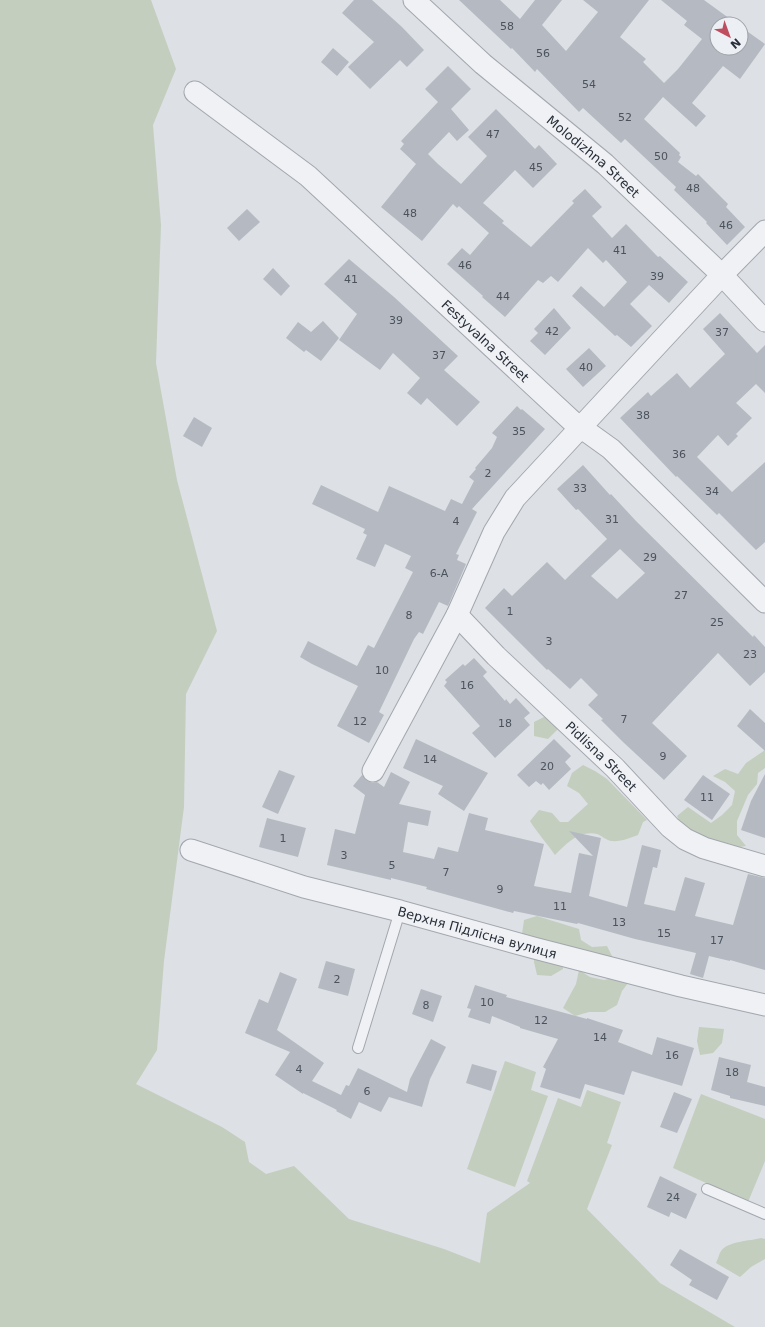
<svg xmlns="http://www.w3.org/2000/svg" width="765" height="1327" font-family="'DejaVu Sans',sans-serif">
<rect width="100%" height="100%" fill="#dde0e5"/>
<g fill="#c3cebf">
<polygon points="0,0 151,0 176,69 153,125 161,225 156,363 177,480 217,631 186,694 184,807 164,961 157,1050 136,1084 222,1127 245,1142 249,1162 266,1174 294,1166 349,1219 444,1249 480,1263 487,1213 530,1183 527,1181 558,1098 581,1107 587,1090 621,1102 607,1143 612,1145 587,1209 586,1208 660,1283 735,1327 0,1327"/>
<polygon points="546,716 559,721 558,729 548,739 534,736 534,722"/>
<polygon points="765,750 765,768 758,773 757,784 748,795 737,821 737,835 746,846 733,848 683,829 677,816 688,807 711,823 722,815 732,805 735,791 725,782 713,776 725,769 738,774 746,763"/>
<path d="M583 765 595 771 607 779 647 820 643 822 638 835C630 838 621 842 611 841 606 840 602 836 597 834 579 830 567 843 555 855 547 843 538 834 530 821L539 810 552 813 560 822H568L588 804 579 793 567 786 572 773Z"/>
<polygon points="537,916 579,929 581,940 592,947 607,946 613,958 562,955 563,969 551,976 537,975 534,962 534,948 522,934 524,920"/>
<polygon points="579,970 590,977 604,980 617,977 631,979 622,991 617,1005 605,1012 589,1012 575,1016 563,1008 576,984"/>
<polygon points="699,1027 724,1029 722,1043 713,1053 700,1055 697,1041"/>
<polygon points="505,1061 536,1072 531,1090 548,1096 515,1187 467,1169"/>
<polygon points="701,1094 765,1119 765,1161 748,1202 673,1168"/>
<path d="M761 1238 765 1239V1259L751 1267 740 1277 716 1263C718 1259 719 1254 721 1251 728 1241 750 1241 761 1238Z"/>
</g>
<g fill="#b5bac2" fill-rule="evenodd">
<polygon points="354,0 372,0 402,27 424,50 407,67 400,60 370,89 348,67 374,42 342,13"/>
<polygon points="459,0 500,0 520,19 535,0 562,0 542,25 566,51 598,12 583,0 649,0 620,37 646,59 643,62 664,83 678,69 702,39 684,25 687,21 661,0 704,0 737,24 717,24 717,48 741,48 741,27 765,44 740,79 723,66 692,103 706,116 696,127 663,97 644,119 680,153 679,155 681,157 678,162 696,176 698,174 728,204 726,207 745,227 727,245 706,223 707,222 674,190 676,187 625,139 621,143 583,108 579,112 537,69 535,72 512,48 511,49"/>
<polygon points="333,48 349,62 337,76 321,62"/>
<polygon points="448,66 471,89 451,109 469,130 457,141 449,132 428,154 438,164 461,184 487,156 468,137 496,109 535,149 539,145 557,164 533,188 515,170 483,203 504,221 502,223 531,247 574,203 572,201 585,189 602,207 592,216 612,238 626,224 658,257 660,256 688,282 669,303 649,285 630,304 652,326 631,347 617,335 615,336 572,296 581,286 604,307 627,282 606,260 603,263 588,248 558,282 551,276 543,283 538,280 505,317 482,297 483,296 447,264 462,248 470,255 489,233 459,206 457,208 453,204 422,241 381,207 416,164 400,149 404,144 401,141 438,102 425,89"/>
<polygon points="247,209 260,222 239,241 227,228"/>
<polygon points="349,259 394,297 458,356 444,370 480,402 457,426 427,398 421,405 407,393 420,378 393,353 380,370 339,340 357,314 324,284"/>
<polygon points="273,268 290,286 281,296 263,279"/>
<polygon points="554,308 571,328 545,355 530,341 538,333 534,329"/>
<polygon points="720,313 757,353 765,345 765,393 756,384 736,403 752,418 736,434 738,436 728,446 718,435 697,457 732,492 765,462 765,542 756,550 719,513 717,515 677,476 676,477 620,418 648,392 651,396 677,373 690,388 725,354 703,329"/>
<polygon points="323,321 339,338 321,361 306,350 304,352 286,338 298,322 311,332"/>
<polygon points="589,348 606,366 583,387 566,369"/>
<polygon points="517,406 521,410 522,409 545,429 472,509 477,512 456,554 459,555 457,560 466,564 448,606 439,602 423,634 419,632 414,639 379,712 384,715 369,743 337,726 358,686 312,664 300,657 308,641 357,666 368,645 374,648 413,572 405,568 411,556 385,544 375,567 356,559 367,535 363,533 365,529 312,504 321,485 378,512 389,486 445,511 451,499 462,504 474,481 469,477 476,469 475,468 492,448 497,437 492,433"/>
<polygon points="194,417 212,428 202,447 183,436"/>
<path d="M583 465 610 495 611 494 636 521 753 637 754 635 765 647V672L750 686 718 653 652 723 687 756 664 780 623 742 601 720 603 719 588 705 598 695 581 678 570 689 548 669 547 670 485 608 504 588 512 596 547 562 565 580 607 539 578 509 576 510 557 489ZM620 549 645 573 617 599 591 576Z"/>
<polygon points="474,658 487,672 483,676 505,701 506,699 510,704 516,698 530,713 524,718 530,725 495,758 472,733 480,726 444,686 447,682 445,680 463,664 465,666"/>
<polygon points="750,709 765,723 765,751 737,726"/>
<polygon points="416,739 488,773 464,811 438,794 443,786 403,768"/>
<polygon points="554,739 571,756 565,762 571,769 549,790 543,783 541,785 536,781 529,787 517,775"/>
<polygon points="279,770 295,776 278,814 262,807"/>
<polygon points="391,772 410,782 399,804 431,811 428,826 408,822 403,852 434,859 438,847 458,852 469,813 488,818 485,830 544,844 534,886 571,893 579,853 593,856 569,831 601,838 589,896 627,907 642,845 661,850 657,868 653,867 644,904 675,911 685,877 705,883 695,916 733,925 748,874 765,878 765,970 730,960 730,961 709,956 703,978 690,974 696,953 635,939 578,923 577,924 514,911 513,913 426,889 427,887 391,878 391,880 327,865 335,829 355,834 365,795 353,786 362,775 367,781 373,783 377,782 384,787"/>
<polygon points="765,774 765,838 741,830 751,801"/>
<polygon points="703,775 730,794 712,820 684,800"/>
<polygon points="267,818 306,828 298,857 259,847"/>
<polygon points="326,961 355,969 348,996 318,988"/>
<polygon points="280,972 297,979 277,1030 324,1063 312,1081 341,1095 346,1085 349,1086 358,1068 407,1092 410,1079 431,1039 446,1047 430,1079 422,1107 389,1097 381,1112 359,1102 351,1119 336,1111 337,1110 303,1093 303,1094 275,1075 290,1052 245,1033 259,999 268,1003"/>
<polygon points="475,985 507,995 506,997 587,1019 587,1018 623,1030 618,1042 652,1055 657,1037 694,1048 682,1086 632,1071 624,1095 585,1084 580,1099 540,1087 546,1069 543,1067 558,1039 520,1028 520,1027 492,1016 490,1024 468,1017 471,1009 467,1008"/>
<polygon points="421,989 442,996 433,1022 412,1014"/>
<polygon points="719,1057 751,1065 747,1082 765,1087 765,1106 730,1098 730,1096 711,1090"/>
<polygon points="472,1064 497,1071 491,1091 466,1083"/>
<polygon points="674,1092 692,1099 677,1133 660,1127"/>
<polygon points="660,1176 697,1194 686,1219 671,1212 669,1217 647,1207"/>
<polygon points="680,1249 729,1277 717,1300 689,1285 692,1280 670,1265"/>
</g>
<g fill="none" stroke-linecap="round" stroke-linejoin="round">
<defs>
<g id="lane">
<polyline points="358,1048 400,911"/>
<polyline points="707,1189 765,1214"/>
</g>
<g id="street">
<path id="s1" d="M414 0 483 64 605 164 722 275 765 321"/>
<path id="s2" d="M195 92 308 176 572 421 611 449 765 602"/>
<path id="s3" d="M457 615 496 656 615 768 670 827 685 839 704 848 765 866"/>
<polyline points="373,771 457,615 494,532 515,498 722,275 765,231"/>
<path id="s4" d="M191 850 304 887 400 911 534 948 681 986 765 1005"/>
</g>
</defs>
<use href="#lane" stroke="#a3a7ae" stroke-width="12"/>
<use href="#street" stroke="#a3a7ae" stroke-width="23"/>
<use href="#lane" stroke="#eff1f4" stroke-width="10"/>
<use href="#street" stroke="#eff1f4" stroke-width="21"/>
</g>
<g text-anchor="middle" stroke-width="3" stroke-linejoin="round" paint-order="stroke">
<g font-size="11" fill="#4b525c">
<text x="507" y="30">58</text>
<text x="543" y="57">56</text>
<text x="589" y="88">54</text>
<text x="625" y="121">52</text>
<text x="493" y="138">47</text>
<text x="661" y="160">50</text>
<text x="536" y="171">45</text>
<text x="693" y="192">48</text>
<text x="410" y="217">48</text>
<text x="726" y="229">46</text>
<text x="620" y="254">41</text>
<text x="465" y="269">46</text>
<text x="657" y="280">39</text>
<text x="351" y="283">41</text>
<text x="503" y="300">44</text>
<text x="396" y="324">39</text>
<text x="552" y="335">42</text>
<text x="722" y="336">37</text>
<text x="439" y="359">37</text>
<text x="586" y="371">40</text>
<text x="643" y="419">38</text>
<text x="519" y="435">35</text>
<text x="679" y="458">36</text>
<text x="488" y="477">2</text>
<text x="580" y="492">33</text>
<text x="712" y="495">34</text>
<text x="612" y="523">31</text>
<text x="456" y="525">4</text>
<text x="650" y="561">29</text>
<text x="439" y="577">6-А</text>
<text x="681" y="599">27</text>
<text x="510" y="615">1</text>
<text x="409" y="619">8</text>
<text x="717" y="626">25</text>
<text x="549" y="645">3</text>
<text x="750" y="658">23</text>
<text x="382" y="674">10</text>
<text x="467" y="689">16</text>
<text x="624" y="723">7</text>
<text x="360" y="725">12</text>
<text x="505" y="727">18</text>
<text x="663" y="760">9</text>
<text x="430" y="763">14</text>
<text x="547" y="770">20</text>
<text x="707" y="801">11</text>
<text x="283" y="842">1</text>
<text x="344" y="859">3</text>
<text x="392" y="869">5</text>
<text x="446" y="876">7</text>
<text x="500" y="893">9</text>
<text x="560" y="910">11</text>
<text x="619" y="926">13</text>
<text x="664" y="937">15</text>
<text x="717" y="944">17</text>
<text x="337" y="983">2</text>
<text x="487" y="1006">10</text>
<text x="426" y="1009">8</text>
<text x="541" y="1024">12</text>
<text x="600" y="1041">14</text>
<text x="672" y="1059">16</text>
<text x="299" y="1073">4</text>
<text x="732" y="1076">18</text>
<text x="367" y="1095">6</text>
<text x="673" y="1201">24</text>
</g>
<g font-size="13" fill="#282f3a" stroke="#eceff3">
<text dy="5" stroke="none"><textPath href="#s1" startOffset="238">Molodizhna Street</textPath></text>
<text dy="5" stroke="none"><textPath href="#s2" startOffset="383">Festyvalna Street</textPath></text>
<text dy="5" stroke="none"><textPath href="#s3" startOffset="202">Pidlisna Street</textPath></text>
<text dy="5" stroke="none"><textPath href="#s4" startOffset="298">Верхня Підлісна вулиця</textPath></text>
</g>
</g>
<g transform="translate(729 36) rotate(139)"><circle r="19" fill="#eceff3" stroke="#9ea2a9"/>
<path d="M0-3L7 15L0 10L-7 15Z" fill="#bf4d60"/>
<text y="-6" font-size="11" font-weight="bold" text-anchor="middle" fill="#282f3a">N</text>
</g>
</svg>
